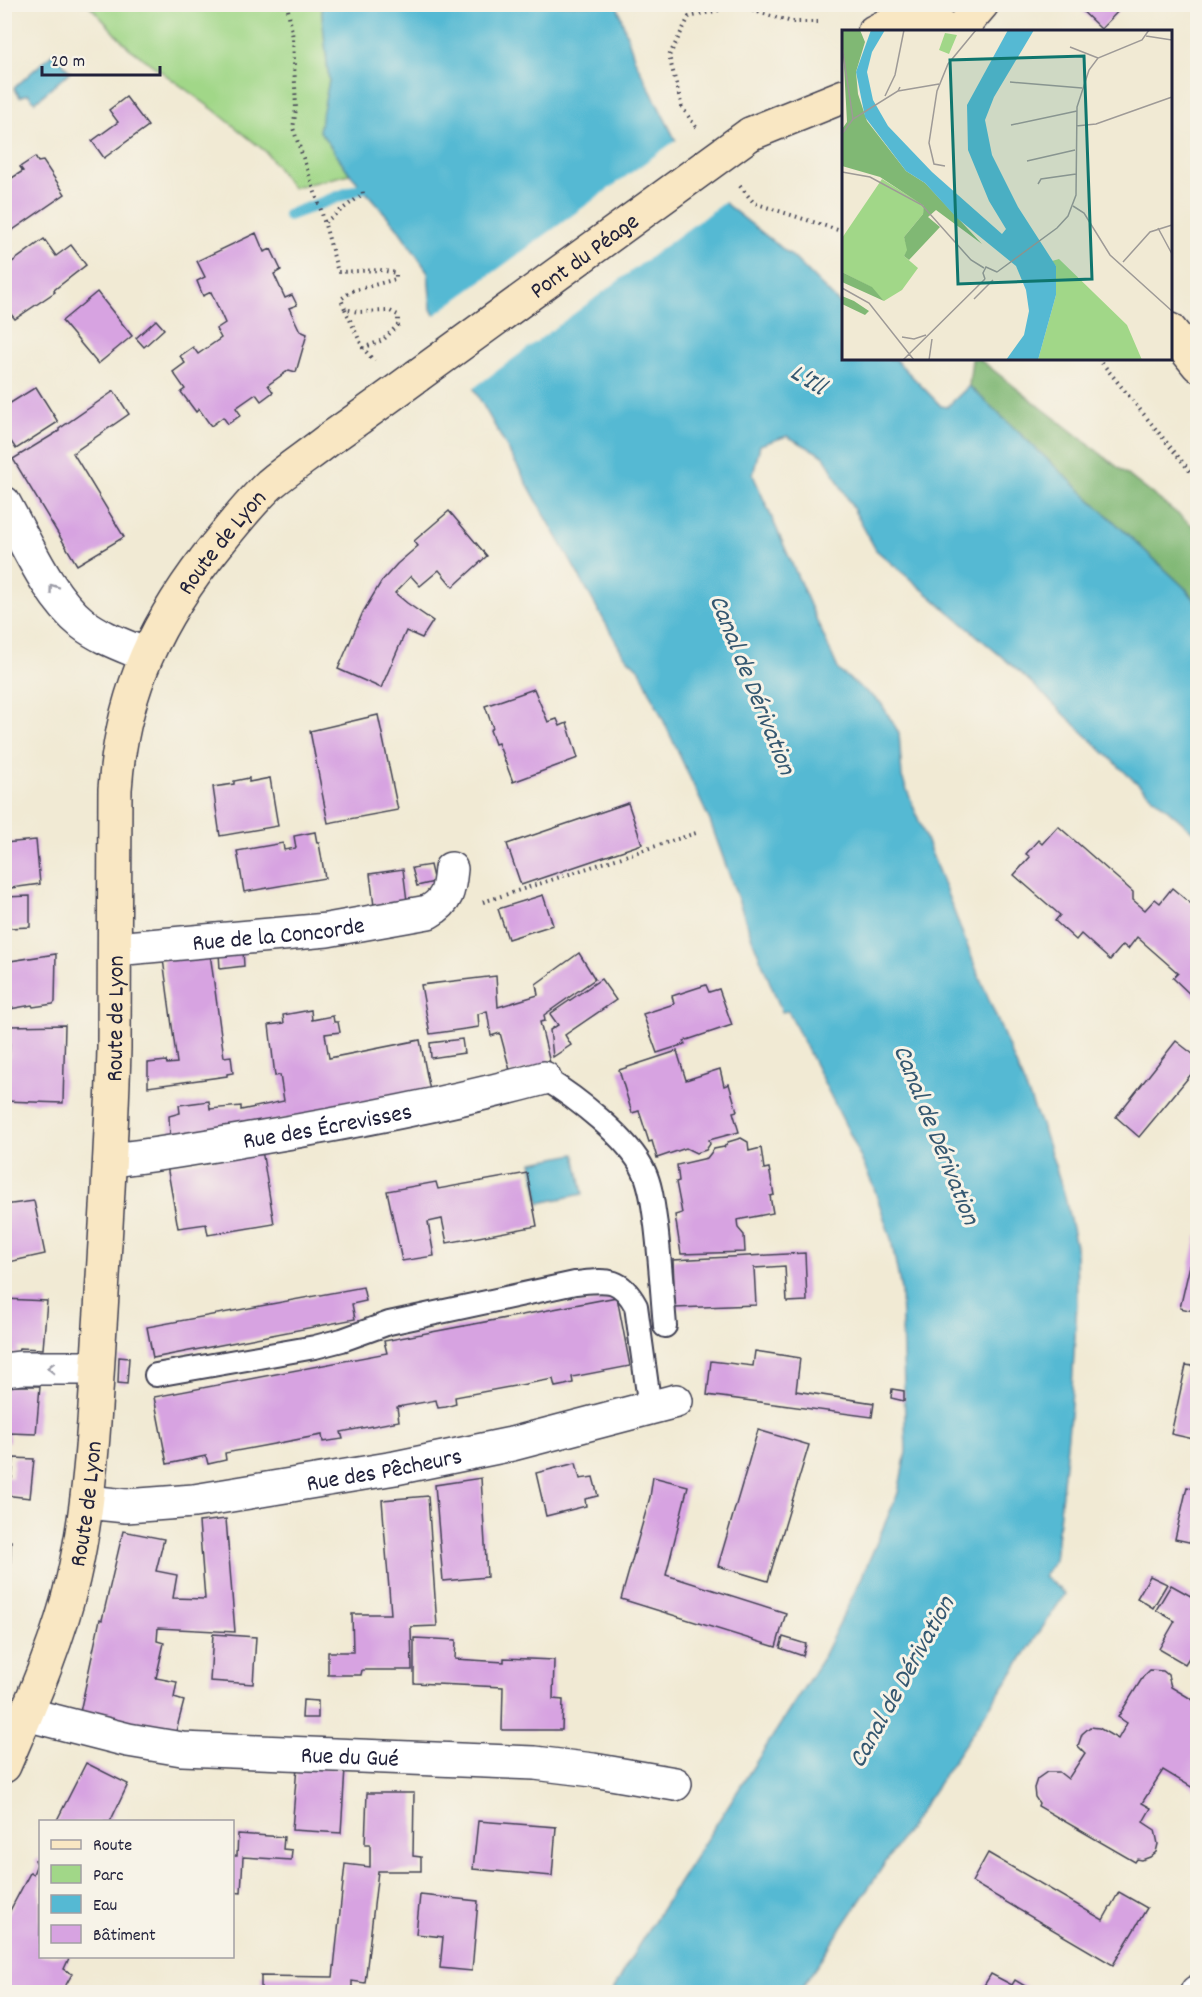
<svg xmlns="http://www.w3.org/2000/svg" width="1202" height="1997" font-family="Dekko,sans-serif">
<rect width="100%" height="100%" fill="#f7f3e8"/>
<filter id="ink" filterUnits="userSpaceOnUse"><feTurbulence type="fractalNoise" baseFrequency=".0167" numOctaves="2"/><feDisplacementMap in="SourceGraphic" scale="12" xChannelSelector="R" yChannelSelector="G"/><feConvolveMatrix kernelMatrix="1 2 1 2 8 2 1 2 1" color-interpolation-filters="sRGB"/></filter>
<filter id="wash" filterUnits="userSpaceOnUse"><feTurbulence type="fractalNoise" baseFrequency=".008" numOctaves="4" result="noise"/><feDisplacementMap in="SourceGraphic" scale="24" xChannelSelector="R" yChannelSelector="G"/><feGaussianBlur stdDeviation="1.35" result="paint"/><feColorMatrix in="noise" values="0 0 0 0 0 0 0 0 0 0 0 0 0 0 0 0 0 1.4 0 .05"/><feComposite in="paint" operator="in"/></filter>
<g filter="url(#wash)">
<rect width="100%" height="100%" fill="#f1ead4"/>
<polygon fill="#a1d788" stroke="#627c62" stroke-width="1.5" points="89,5 321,5 329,81 320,130 350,174 292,188 266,152 214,110 129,48"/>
<polygon fill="#80b874" stroke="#516d58" stroke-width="1.5" points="972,359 979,359 1197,529 1197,603 1187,590 969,386"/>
<g fill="#55b9d3" stroke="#3c6e87" stroke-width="1.5">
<polygon points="321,5 617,5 635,60 675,139 727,205 793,257 843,307 844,358 895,359 941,406 947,407 969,386 1187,590 1197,603 1197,835 1129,776 1022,674 876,550 824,456 787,436 760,445 753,475 839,671 881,703 899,733 902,777 977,971 1044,1132 1064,1193 1076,1246 1077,1303 1071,1406 1055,1560 1044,1576 1065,1594 799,1992 612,1992 638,1946 821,1661 861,1579 898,1493 906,1452 901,1290 891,1239 874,1188 852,1138 788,1011 782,1012 753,941 710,821 640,670 623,654 470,382 431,309 428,272 396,226 350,174 319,130 329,81"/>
<polygon points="54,52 70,72 35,102 28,94 20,97 14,88"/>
<polygon points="575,1154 583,1194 539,1203 532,1162"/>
</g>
<polygon fill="#f1ead4" points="679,138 727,200 471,390 432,317"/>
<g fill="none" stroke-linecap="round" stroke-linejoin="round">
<polyline stroke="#55b9d3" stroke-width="12" points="289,215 375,183"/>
</g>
<g id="blocks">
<g fill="#d7a3e1">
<polygon points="1075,4 1125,4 1101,29"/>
<polygon points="126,97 148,126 104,158 92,141 118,122 109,110"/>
<polygon points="35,157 38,162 43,161 65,194 4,236 4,183 23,171 20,167"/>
<polygon points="256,233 264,252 271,249 281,270 274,274 285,298 292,295 297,305 289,308 300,331 307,334 296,372 289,370 268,385 273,392 261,401 256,394 236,408 241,415 228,424 223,417 211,426 199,409 196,412 181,392 185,389 173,372 185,363 180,356 193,347 198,354 221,338 216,329 225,323 211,292 203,296 197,281 205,277 197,261"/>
<polygon points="44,239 56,256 71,245 86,265 54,290 55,292 15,319 4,306 4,268"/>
<polygon points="97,292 132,336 98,364 62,321"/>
<polygon points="156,320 164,329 144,347 136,338"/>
<polygon points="36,387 58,422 16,449 4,431 4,407"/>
<polygon points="114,391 129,414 73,453 124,537 77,565 13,459 59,431 59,429"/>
<polygon points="449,511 487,556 453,587 439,570 420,586 411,576 395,593 407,603 433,621 422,638 406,631 381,688 338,669 363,612 381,582 397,564 418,546 414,541"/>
<polygon points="534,689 548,722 557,719 560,726 567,723 578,758 513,782 498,743 495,744 490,730 493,728 485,706"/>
<polygon points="378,715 398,810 328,823 310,731"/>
<polygon points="249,778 249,782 270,778 278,826 220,836 213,787 234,784 234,781"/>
<polygon points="628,803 642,844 521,885 507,844"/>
<polygon points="1058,826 1133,892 1133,900 1145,910 1155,899 1160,903 1172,888 1190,903 1198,903 1198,995 1194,998 1173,978 1178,973 1137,937 1128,949 1123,945 1110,960 1081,934 1076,940 1055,921 1060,915 1014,875 1030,857 1026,854 1038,840 1042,844"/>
<polygon points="315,832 317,843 319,843 325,878 244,892 237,851 283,843 284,850 296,848 294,836"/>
<polygon points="36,840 40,884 4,889 4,843"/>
<polygon points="430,865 434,882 417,886 412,868"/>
<polygon points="403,869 407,901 374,906 370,874"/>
<polygon points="543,895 553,925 508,939 498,909"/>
<polygon points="30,896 30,927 9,928 9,921 4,922 4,897"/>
<polygon points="243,950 244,966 220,969 219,953"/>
<polygon points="210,953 224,1057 231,1056 233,1073 227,1074 227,1076 148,1087 148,1063 166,1061 167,1064 177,1063 163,959"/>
<polygon points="579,953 595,979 544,1015 545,1021 540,1022 550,1063 511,1074 500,1033 491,1036 487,1011 478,1014 479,1027 430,1034 421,985 496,976 498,1007 538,995 536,984"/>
<polygon points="56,954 55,1002 53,1004 33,1007 32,1005 4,1010 4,962"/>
<polygon points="601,979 616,1000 565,1035 571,1045 553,1057 550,1030 558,1025 550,1014"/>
<polygon points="706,985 709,992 719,989 732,1025 684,1041 685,1044 657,1053 643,1014 674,1004 672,996"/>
<polygon points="311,1010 312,1020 333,1016 334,1022 338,1022 340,1032 325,1034 329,1058 420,1040 431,1096 170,1138 169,1116 180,1113 179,1105 209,1101 210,1109 241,1106 241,1110 284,1101 280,1075 275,1076 269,1025 284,1023 283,1015"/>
<polygon points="65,1025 63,1103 4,1101 4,1065 9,1065 10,1026"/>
<polygon points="462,1039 464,1053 431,1058 430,1043"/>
<polygon points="1176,1041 1198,1058 1198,1066 1139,1137 1116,1117"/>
<polygon points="677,1051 686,1080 720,1069 724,1086 729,1084 737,1111 733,1112 739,1132 709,1140 710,1144 706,1150 696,1153 686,1148 657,1158 652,1141 649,1142 639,1111 632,1113 619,1070"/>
<polygon points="741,1138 748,1142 749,1151 761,1148 764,1169 769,1168 774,1195 770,1196 773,1213 737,1220 738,1228 744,1235 745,1252 681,1254 675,1215 682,1213 676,1182 679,1181 677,1165 707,1158 714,1149 724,1147 728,1142"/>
<polygon points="262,1150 274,1224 208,1235 206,1224 178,1228 167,1166"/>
<polygon points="527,1173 537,1226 447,1243 442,1219 428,1222 434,1256 402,1261 387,1191 436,1182 438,1189"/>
<polygon points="34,1201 45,1254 4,1263 4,1205"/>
<polygon points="1197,1235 1198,1235 1198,1312 1180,1308"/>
<polygon points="805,1253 807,1301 787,1302 785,1266 754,1268 756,1305 675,1308 673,1260"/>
<polygon points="363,1287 366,1301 352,1304 355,1319 153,1358 147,1327"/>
<polygon points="617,1297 630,1366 572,1377 573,1383 565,1385 555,1387 553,1379 455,1397 456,1404 446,1407 438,1408 436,1400 397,1407 399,1421 341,1432 343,1439 323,1442 322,1435 225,1453 226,1460 208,1464 206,1456 167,1464 154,1397 387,1353 384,1341"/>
<polygon points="4,1299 47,1301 43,1349 19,1348 18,1354 4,1353"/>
<polygon points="755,1351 800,1358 796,1391 874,1403 872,1417 707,1395 711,1361 753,1366"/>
<polygon points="119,1357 129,1358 127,1384 118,1383"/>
<polygon points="1186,1365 1198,1367 1198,1440 1171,1434"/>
<polygon points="4,1386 40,1386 36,1434 9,1433 9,1442 4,1443"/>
<polygon points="892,1389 904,1391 904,1401 891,1398"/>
<polygon points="758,1430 809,1445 768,1581 718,1566"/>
<polygon points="14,1458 34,1459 30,1498 4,1495 4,1477 12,1478"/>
<polygon points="576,1463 580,1479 593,1477 598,1496 585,1499 586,1506 546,1516 536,1473"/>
<polygon points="1197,1467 1198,1467 1198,1544 1175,1539 1187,1487 1192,1488"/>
<polygon points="653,1477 688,1486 666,1575 786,1613 776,1647 621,1599 650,1497"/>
<polygon points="481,1478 487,1577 443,1581 435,1485"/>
<polygon points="428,1496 437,1626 411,1627 412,1670 362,1670 361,1675 328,1675 328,1652 353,1652 352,1614 391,1614 382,1500"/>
<polygon points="226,1519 235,1632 158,1628 157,1641 164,1643 156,1678 177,1682 174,1698 184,1701 175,1735 80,1712 100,1619 102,1620 123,1531 164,1539 156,1571 177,1575 173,1598 205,1599 199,1522"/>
<polygon points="4,1541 11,1541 10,1579 4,1579"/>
<polygon points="1150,1576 1167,1584 1153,1608 1137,1598"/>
<polygon points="1171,1585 1198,1600 1198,1644 1185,1664 1159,1649 1175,1621 1156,1610"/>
<polygon points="213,1634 256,1637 253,1684 210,1681"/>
<polygon points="783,1637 806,1644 803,1656 780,1648"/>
<polygon points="414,1638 456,1640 455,1659 504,1662 504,1658 554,1660 553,1699 563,1700 562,1730 502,1730 503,1687 414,1683"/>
<polygon points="1150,1670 1163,1671 1168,1675 1171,1687 1198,1703 1198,1791 1163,1770 1142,1803 1151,1808 1143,1822 1155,1830 1158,1844 1156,1852 1150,1857 1142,1860 1137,1859 1135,1862 1038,1806 1039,1803 1035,1797 1034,1788 1037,1779 1047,1772 1059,1772 1068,1779 1085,1753 1078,1746 1082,1734 1090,1727 1099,1728 1118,1739 1127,1723 1118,1717 1143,1677"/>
<polygon points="303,1700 318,1701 318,1718 302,1718"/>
<polygon points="86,1763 128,1784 110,1822 56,1822"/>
<polygon points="297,1766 345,1769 341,1833 292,1830"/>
<polygon points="367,1793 414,1793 413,1856 421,1857 421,1871 378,1871 365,1983 352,1981 352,1992 261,1992 261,1976 333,1977 345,1864 370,1867 370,1844 365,1844"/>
<polygon points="478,1821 556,1827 552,1876 473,1869"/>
<polygon points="238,1834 284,1837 283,1849 292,1850 291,1860 243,1857 241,1893 232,1892 232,1856 237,1856"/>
<polygon points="988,1853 1103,1920 1119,1892 1147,1908 1113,1965 972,1882"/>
<polygon points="40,1858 40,1956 70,1956 64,1969 72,1974 62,1992 4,1992 4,1922 30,1873 33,1874 37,1864 35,1860"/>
<polygon points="420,1895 478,1901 472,1971 440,1968 443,1937 416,1934"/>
<polygon points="991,1974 1012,1985 1015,1980 1030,1989 1028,1992 980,1992"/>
</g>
</g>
</g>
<g filter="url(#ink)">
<use href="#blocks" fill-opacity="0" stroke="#414052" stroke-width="1.5"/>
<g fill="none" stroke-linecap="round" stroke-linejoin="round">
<defs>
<g id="lane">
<path d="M544 1078C575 1097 629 1138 644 1171 652 1188 653 1207 656 1225 660 1258 662 1292 665 1326"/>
<path d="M156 1375 315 1347 342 1340 389 1323 575 1283C606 1280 620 1276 636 1306L650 1408"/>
</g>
<g id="street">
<path d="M4 503C26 542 48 596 83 624 101 638 125 646 146 655"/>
<path id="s1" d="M115 949 327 930 428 912C448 901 449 890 451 869"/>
<path id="s2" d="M110 1160C161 1155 212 1145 263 1137 358 1121 452 1103 544 1078"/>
<polyline points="4,1370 21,1368 97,1368"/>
<path id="s3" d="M87 1502 126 1506 194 1501 395 1468 512 1444 676 1401"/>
<path id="s4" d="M26 1714 128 1740 182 1749 535 1763 593 1770 675 1784"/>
<polyline points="1197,1992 1198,1992"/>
</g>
<g id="secondary">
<path d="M874 32C899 17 925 14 950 32"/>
<polyline points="958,32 982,4"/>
<polyline points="750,134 844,96"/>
<polyline points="1170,330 1198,365"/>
<path id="s5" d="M4 1766C30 1705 58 1643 73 1579 93 1492 95 1400 101 1311 106 1224 112 1136 114 1048 115 961 114 875 115 789 122 690 157 618 219 542 235 522 251 502 270 484 289 468 309 455 328 440 358 419 387 398 417 376"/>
</g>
</defs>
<use href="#lane" stroke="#414052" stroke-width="26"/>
<use href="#street" stroke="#414052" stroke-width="36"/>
<use href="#secondary" stroke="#414052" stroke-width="36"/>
<g stroke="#414052" stroke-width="4" stroke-dasharray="1.5 4.5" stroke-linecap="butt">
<polyline points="287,4 293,38 296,109 293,128 321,210 338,272 380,270 396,273 396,279 352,291 341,299 345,309 358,312 390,311 398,315 398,325 383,340 363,348 374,361"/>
<polyline points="696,127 682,107 669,56 689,17 737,6 792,22 818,22"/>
<polyline points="740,186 754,203 844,232"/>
<polyline points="325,222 363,194 362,188"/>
<polyline points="345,309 363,348"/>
<polyline points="1098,358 1198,481"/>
<polyline points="483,902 696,833"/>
</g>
<use href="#lane" stroke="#fff" stroke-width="22"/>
<use href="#street" stroke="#fff" stroke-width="33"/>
<use href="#secondary" stroke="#f9e7c3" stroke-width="33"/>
<defs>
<g id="secondary-bridge">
<path id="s6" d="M417 376 750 134"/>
</g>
</defs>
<use href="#secondary-bridge" stroke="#414052" stroke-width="36" stroke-linecap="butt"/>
<use href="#secondary-bridge" stroke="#f9e7c3" stroke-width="33"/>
</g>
<defs><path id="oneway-chevron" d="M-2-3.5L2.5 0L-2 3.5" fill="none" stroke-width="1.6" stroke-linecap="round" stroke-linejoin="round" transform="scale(1.5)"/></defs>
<g stroke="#9c9ca7">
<use href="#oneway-chevron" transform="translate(53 588) rotate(-126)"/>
<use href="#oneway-chevron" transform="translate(51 1368) rotate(179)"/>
</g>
</g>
<g text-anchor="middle" stroke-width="6" stroke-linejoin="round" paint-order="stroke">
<g font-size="24" fill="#22223b" stroke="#f7f3e8">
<text dy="8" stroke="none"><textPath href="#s6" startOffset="206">Pont du Péage</textPath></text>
<text dy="8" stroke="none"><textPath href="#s5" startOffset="1266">Route de Lyon</textPath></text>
<text dy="8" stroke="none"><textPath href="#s1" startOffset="164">Rue de la Concorde</textPath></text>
<text dy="8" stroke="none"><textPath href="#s5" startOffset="762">Route de Lyon</textPath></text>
<text dy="8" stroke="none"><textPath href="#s2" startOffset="220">Rue des Écrevisses</textPath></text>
<text dy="8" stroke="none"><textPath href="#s3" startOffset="300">Rue des Pêcheurs</textPath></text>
<text dy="8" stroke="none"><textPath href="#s5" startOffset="276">Route de Lyon</textPath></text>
<text dy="8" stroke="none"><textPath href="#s4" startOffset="328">Rue du Gué</textPath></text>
</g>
<g font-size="26" font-style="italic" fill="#345770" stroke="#f7f3e8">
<text transform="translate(809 378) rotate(32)" y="9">L'Ill</text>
<text transform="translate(754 684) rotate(68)" y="9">Canal de Dérivation</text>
<text transform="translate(938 1134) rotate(68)" y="9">Canal de Dérivation</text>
<text transform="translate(900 1681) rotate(-61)" y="9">Canal de Dérivation</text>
</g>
</g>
<g transform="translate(842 30)">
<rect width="330" height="330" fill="#f1ead4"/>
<path d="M103 3 115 5 107 24 97 20ZM40 149 83 176 81 184 62 207 66 220 62 226 76 238 60 260 42 271 29 257 0 242V208ZM217 229 285 295 300 330H196L214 265V236L210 231Z" fill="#a1d788"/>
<path d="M0 0H18L23 12 14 42 16 64 25 91 64 141 83 153 140 214 94 180 86 187 98 197 67 230 62 226 65 220 62 207 81 184 82 176 38 147 0 136V99L5 92ZM0 242 30 257 42 271 0 252ZM0 266 12 271 27 281 23 285 0 274Z" fill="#80b874"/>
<path d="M29 0H43L30 22 25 42 31 70 46 96 90 142 160 204 164 199 147 171 126 120 125 75 166 0H192L152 67 143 90 150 125 176 177 214 236V265L196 330H164L182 305 187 281 184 260 174 236 115 188 83 153 64 141 23 87 14 42Z" fill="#55b9d3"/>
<path fill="none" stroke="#9e9a97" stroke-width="1.5" d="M304 6 330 10M0 16 11 89M228 17 256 28M168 52 240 58M56 61 97 54M43 66 53 45 62 0M169 95 235 81M234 96 254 94 330 67M0 104 11 89 56 61 58 57M185 131 233 120M103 136 92 134 87 113 95 61 106 34 134 0M0 142 28 147 80 175 129 230 142 238M196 154 199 149 234 144M231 176 242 183 268 225 330 281M316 198 330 224M281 232 308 202 330 195M155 242 215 198 226 186 234 165 235 77 247 40 256 28 300 10 307 0M143 249 141 243 144 237 155 242M0 258 27 273 72 330M132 269 151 250M60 307 72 309 84 305M61 330 143 249M87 330 90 309"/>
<path fill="#0f766e" fill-opacity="0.15" stroke="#0f766e" stroke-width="3" d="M242 26 250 249 116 254 108 30Z"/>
<rect width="330" height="330" fill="none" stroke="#22223b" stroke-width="3"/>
</g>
<rect width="1202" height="1997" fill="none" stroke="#f7f3e8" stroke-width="24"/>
<rect x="39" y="1820" width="195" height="138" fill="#f7f3e8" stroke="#a29fa3" stroke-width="1.5"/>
<rect x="51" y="1840" width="30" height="9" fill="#f9e7c3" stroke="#a29fa3" stroke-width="1.5"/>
<text x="93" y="1850" font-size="18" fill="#22223b">Route</text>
<rect x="51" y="1865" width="30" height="18" fill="#a1d788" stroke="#a29fa3" stroke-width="1.5"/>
<text x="93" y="1880" font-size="18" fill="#22223b">Parc</text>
<rect x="51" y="1895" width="30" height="18" fill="#55b9d3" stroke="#a29fa3" stroke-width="1.5"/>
<text x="93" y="1910" font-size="18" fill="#22223b">Eau</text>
<rect x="51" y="1925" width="30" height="18" fill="#d7a3e1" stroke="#a29fa3" stroke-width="1.5"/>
<text x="93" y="1940" font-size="18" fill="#22223b">Bâtiment</text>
<path d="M42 66v9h118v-9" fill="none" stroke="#22223b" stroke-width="3"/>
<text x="51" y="66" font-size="18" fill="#22223b" stroke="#f7f3e8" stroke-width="4.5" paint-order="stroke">20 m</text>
</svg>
